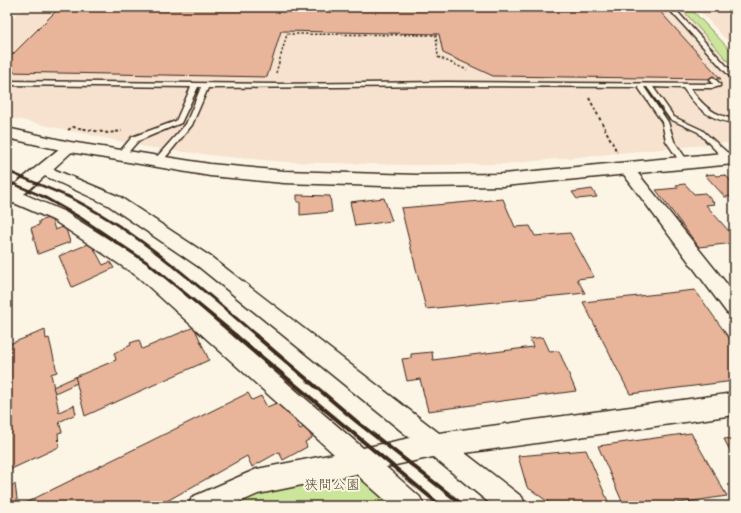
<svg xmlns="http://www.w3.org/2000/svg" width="741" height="513" font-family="'Playpen Sans','Klee One',sans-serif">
<rect width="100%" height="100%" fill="#fcf5e5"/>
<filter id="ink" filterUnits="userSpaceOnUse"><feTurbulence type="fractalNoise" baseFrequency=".025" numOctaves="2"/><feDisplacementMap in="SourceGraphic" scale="8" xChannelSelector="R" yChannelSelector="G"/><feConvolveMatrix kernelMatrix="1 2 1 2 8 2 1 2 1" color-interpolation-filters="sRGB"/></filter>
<g filter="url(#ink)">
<g fill="#f6e2ce">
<polygon points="26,7 679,7 734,71 734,142 505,164 413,165 286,162 217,156 146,147 7,117 7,23"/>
<polygon points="698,9 734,9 734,48"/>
</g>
<g fill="#cbe59b" stroke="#83885c">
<polygon points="680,7 689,7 734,54 734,68"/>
<polygon points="340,460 390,506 216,506"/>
</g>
<g fill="#e8b49a" stroke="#3b2a1e">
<polygon points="60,7 656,7 721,79 493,76 443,53 439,34 281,31 267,77 7,72 7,60"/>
<polygon points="714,174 716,176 725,175 734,184 734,196 725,197 705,175"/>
<polygon points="685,184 694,194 705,193 715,204 706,205 734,237 734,243 699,247 656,190 678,188 676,185"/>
<polygon points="592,189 597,197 577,199 572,192"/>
<polygon points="297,195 330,196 332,212 300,215 300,202 297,202"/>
<polygon points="384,198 392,221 355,226 350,202"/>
<polygon points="503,199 515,227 530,226 535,236 570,233 594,277 577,279 585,293 426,309 401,208"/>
<polygon points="51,217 55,230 65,226 70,242 38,254 31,228 39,225 39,221"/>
<polygon points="91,243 103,265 110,262 114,268 72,287 59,256"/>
<polygon points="695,290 734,345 734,381 630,394 583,302"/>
<polygon points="194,327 209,360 85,416 75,377 116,360 114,353 131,345 130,343 139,340 142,349"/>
<polygon points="45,330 46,339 49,338 57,372 51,374 59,412 74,405 76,414 59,422 62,432 58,433 59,447 7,471 7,345"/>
<polygon points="543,337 550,352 559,351 576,391 428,411 420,379 407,381 402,359 411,358 411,354 432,352 433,360 533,347 530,339"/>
<polygon points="75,377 77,383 55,393 53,387"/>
<polygon points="248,393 252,400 261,396 267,407 279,402 286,413 290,411 300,429 306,426 312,438 305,442 307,447 283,460 279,452 252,467 247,456 158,506 19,506"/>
<polygon points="691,433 727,496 659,506 624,506 598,446"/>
<polygon points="734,438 734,458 724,439"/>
<polygon points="586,450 610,506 554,506 527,487 518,456"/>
<polygon points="15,484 18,506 7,506 7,488"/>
</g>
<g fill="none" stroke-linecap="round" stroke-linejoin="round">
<defs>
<g id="lane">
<polygon points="667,7 673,7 734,74 734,80 732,79"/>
<path d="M713 77 720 84V86L713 88H690C702 105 713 115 734 119V123C708 119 698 109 683 88L653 87 674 117 702 130 731 156 732 158 728 160H725L698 132 670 119 647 87H644L668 122 674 141 689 163 685 165H682L666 141 662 122 638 87 446 86 208 88 192 125 161 163H155V159L186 124 201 87H198L181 123 138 141 124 157H121L117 155 132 137 176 121 191 87 7 85V81L276 84 446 82 713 84 710 79Z"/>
</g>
<g id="street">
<path d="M70 143 75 144 77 147 53 169 120 197 211 257 439 433 734 393V415L465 453 522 497 526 506H493L433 457 386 467 420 497 424 506H392L356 474 258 494 231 506H188L192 497 257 469 334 454 137 276 53 220 14 203 7 205V191L65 144ZM45 176 108 205 199 267 410 438 363 448 151 266 65 212 24 194Z"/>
<polygon points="627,164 632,166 734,293 734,315 727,313 622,172 619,169 622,166"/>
</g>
<polygon id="secondary" points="7,128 70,142 210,164 284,171 417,175 503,174 734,152 734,164 503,186 417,187 284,183 210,176 70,152 7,138"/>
</defs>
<use href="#lane" stroke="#3b2a1e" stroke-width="3"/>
<use href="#street" stroke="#3b2a1e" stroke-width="3"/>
<use href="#secondary" stroke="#3b2a1e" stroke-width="3"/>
<g stroke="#3b2a1e" stroke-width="1.5" stroke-dasharray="2.5 2" stroke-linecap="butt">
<polyline points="689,9 717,9 718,7"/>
<polyline points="276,73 287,34 436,35 438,57 467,70"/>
</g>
<g stroke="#3b2a1e" stroke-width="2" stroke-dasharray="3 2.5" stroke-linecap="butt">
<polyline points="589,98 617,152"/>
<polyline points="68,130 73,127 108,133 122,131"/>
</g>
<use href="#lane" fill="#fcf5e5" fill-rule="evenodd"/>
<use href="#street" fill="#fcf5e5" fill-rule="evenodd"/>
<use href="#secondary" fill="#fcf5e5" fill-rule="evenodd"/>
<g stroke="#3b2a1e" stroke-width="2.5">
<polyline points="7,171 69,197"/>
<polyline points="7,181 44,197"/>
</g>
<g stroke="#3b2a1e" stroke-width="3">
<polyline points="42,196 79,217 148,263 237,336"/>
<path d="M67 196C138 231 197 285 257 336"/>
</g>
<g stroke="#3b2a1e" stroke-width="4">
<polyline points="235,335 441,506"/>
<polyline points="255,335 356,421 464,506"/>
</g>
</g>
</g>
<g text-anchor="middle" stroke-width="4" stroke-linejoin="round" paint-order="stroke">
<g font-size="14" fill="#584f37" stroke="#fcf5e5">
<text x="332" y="489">狭間公園</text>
</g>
</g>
<rect width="741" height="513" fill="none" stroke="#fcf5e5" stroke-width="24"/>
<rect x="12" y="12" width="717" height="489" fill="none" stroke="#3b2a1e" stroke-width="1.5" filter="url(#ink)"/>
</svg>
